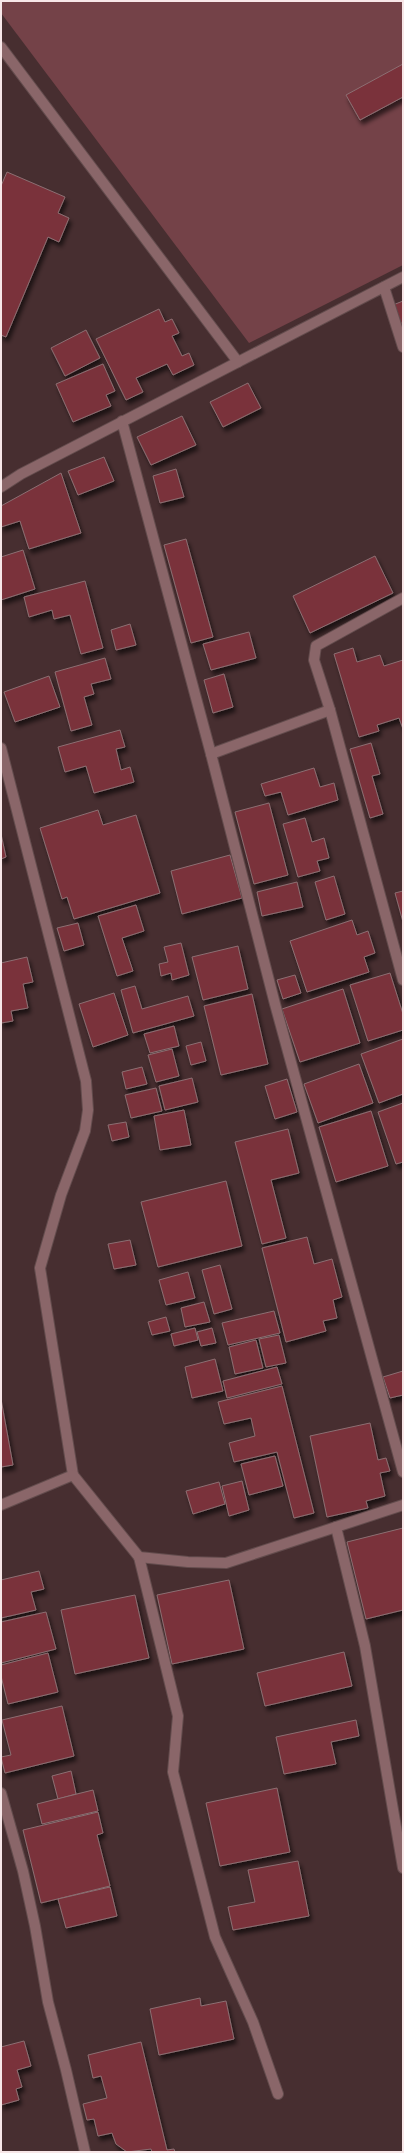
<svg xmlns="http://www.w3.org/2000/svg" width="404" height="2153" font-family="'DM Sans',sans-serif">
<defs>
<filter id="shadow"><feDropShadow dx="2.5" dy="4.5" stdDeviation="2" flood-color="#0009"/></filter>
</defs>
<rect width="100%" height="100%" fill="#472e30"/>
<polygon fill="#744248" points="1,1 403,1 403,265 249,343 1,13"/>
<g fill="#7a303b" stroke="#8c6f72" filter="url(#shadow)">
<polygon points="403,64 403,97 360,120 346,95"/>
<polygon points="7,172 65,197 58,213 69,218 59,242 48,237 6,337 1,335 1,186"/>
<polygon points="403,301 403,327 393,305"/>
<polygon points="159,309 165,322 172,319 179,333 172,336 182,356 189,353 194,365 173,375 167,364 136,378 143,392 126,400 96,339"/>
<polygon points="86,330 100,358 65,376 51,348"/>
<polygon points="103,364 115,391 106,395 111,406 73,422 56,384"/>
<polygon points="248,383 261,408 223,427 210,402"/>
<polygon points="182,416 196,445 151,465 137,437"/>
<polygon points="104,457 114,481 78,495 68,471"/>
<polygon points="176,469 184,497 160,503 153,476"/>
<polygon points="61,473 81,533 29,549 20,521 1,527 1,506"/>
<polygon points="186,539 213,637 191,643 164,545"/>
<polygon points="23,550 35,589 1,600 1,557"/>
<polygon points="375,556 393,593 310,633 293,596"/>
<polygon points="85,581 103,648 81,654 70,615 54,619 52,610 29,617 24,597"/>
<polygon points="130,624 136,645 116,650 111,630"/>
<polygon points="249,632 256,658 211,670 203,644"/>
<polygon points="353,648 357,662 380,655 384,666 403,660 403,729 399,718 377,725 379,731 359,737 334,654"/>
<polygon points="105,658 111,679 91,684 94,694 84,697 92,725 71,731 55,672"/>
<polygon points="224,674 233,707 213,713 204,680"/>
<polygon points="49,676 60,707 15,722 4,692"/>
<polygon points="120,730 125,747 116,749 121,770 130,767 134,782 94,793 86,766 65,772 58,747"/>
<polygon points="371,743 380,774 372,776 383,814 370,818 350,749"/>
<polygon points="314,768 320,787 334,783 338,800 288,815 281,792 265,796 261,784"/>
<polygon points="269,803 288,875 254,884 235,812"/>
<polygon points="98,810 103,825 136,815 160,893 74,919 67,897 62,899 40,828"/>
<polygon points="305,818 312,842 324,838 329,858 317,861 320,871 298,877 283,824"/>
<polygon points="1,834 6,857 1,859"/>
<polygon points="230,855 242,898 182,914 171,871"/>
<polygon points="334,876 345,914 326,920 315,882"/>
<polygon points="297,882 303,907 262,916 257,892"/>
<polygon points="403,891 403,922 395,893"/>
<polygon points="136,905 144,931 122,938 133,971 117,976 98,916"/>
<polygon points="352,920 357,935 368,931 375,953 364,957 369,972 307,992 290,941"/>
<polygon points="78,923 84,945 64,951 57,928"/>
<polygon points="181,943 189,975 172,980 171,973 161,976 159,964 168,962 164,947"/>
<polygon points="238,946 248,989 203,1000 192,957"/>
<polygon points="27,957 33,982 23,984 28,1008 11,1011 13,1021 1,1023 1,963"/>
<polygon points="390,973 403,1014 403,1030 368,1041 350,985"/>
<polygon points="295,975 301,993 283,999 277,980"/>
<polygon points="135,986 142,1009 188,996 194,1016 133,1033 121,990"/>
<polygon points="343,989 360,1043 300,1062 282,1009"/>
<polygon points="114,993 128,1035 93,1047 79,1004"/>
<polygon points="252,994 268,1064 221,1075 204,1006"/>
<polygon points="174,1026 179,1046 150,1053 144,1034"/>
<polygon points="403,1039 403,1094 379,1103 361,1054"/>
<polygon points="201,1042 206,1061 191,1065 186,1046"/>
<polygon points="172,1049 179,1076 156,1082 148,1055"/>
<polygon points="359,1064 373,1103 318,1123 304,1084"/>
<polygon points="142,1067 147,1084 126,1089 122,1072"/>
<polygon points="192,1078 198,1102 165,1110 159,1086"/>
<polygon points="287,1079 297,1112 275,1119 265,1086"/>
<polygon points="156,1088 162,1111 131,1118 125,1095"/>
<polygon points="403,1103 403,1162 396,1164 378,1112"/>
<polygon points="184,1110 191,1145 160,1150 154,1116"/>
<polygon points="371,1111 388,1166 336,1182 319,1127"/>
<polygon points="126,1122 129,1137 112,1141 108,1125"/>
<polygon points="288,1129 299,1173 271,1180 286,1238 262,1244 235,1142"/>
<polygon points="226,1181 242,1246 158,1267 141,1202"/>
<polygon points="307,1237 314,1264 332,1259 342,1297 333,1300 337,1318 323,1321 326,1331 286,1342 262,1248"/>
<polygon points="130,1240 136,1265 114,1269 108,1244"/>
<polygon points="220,1265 232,1309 214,1314 202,1270"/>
<polygon points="188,1272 195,1298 166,1305 159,1280"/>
<polygon points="204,1302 210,1322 185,1327 181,1308"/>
<polygon points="274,1311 280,1333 228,1345 222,1323"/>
<polygon points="166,1317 170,1331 152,1335 148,1322"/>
<polygon points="195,1328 198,1340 174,1346 171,1334"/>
<polygon points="212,1328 216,1343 201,1346 197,1332"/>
<polygon points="279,1335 286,1363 266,1367 259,1339"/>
<polygon points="256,1340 263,1368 235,1374 229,1347"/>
<polygon points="215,1359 223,1391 192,1398 185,1367"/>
<polygon points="277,1367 282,1384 227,1398 223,1381"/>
<polygon points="403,1371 403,1395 390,1398 383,1377"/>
<polygon points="282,1386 314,1513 294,1518 277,1452 234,1462 229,1443 255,1436 251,1418 224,1424 218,1402"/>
<polygon points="1,1399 13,1465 1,1467"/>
<polygon points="370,1423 378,1460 386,1458 390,1471 380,1473 385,1496 366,1501 368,1508 327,1517 310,1436"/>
<polygon points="275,1456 283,1486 249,1495 241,1464"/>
<polygon points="242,1481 249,1510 229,1516 222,1486"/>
<polygon points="219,1482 225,1504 193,1514 186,1491"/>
<polygon points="403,1528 403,1610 366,1619 347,1542"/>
<polygon points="39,1571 44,1589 31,1592 36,1610 1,1618 1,1580"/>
<polygon points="229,1580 244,1649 172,1664 157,1595"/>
<polygon points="135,1595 149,1658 75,1674 61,1610"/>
<polygon points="46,1612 56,1649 1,1663 1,1622"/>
<polygon points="344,1652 352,1686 265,1706 257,1673"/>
<polygon points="48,1653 58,1692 8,1704 1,1676 1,1665"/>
<polygon points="62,1706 74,1756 5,1773 1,1757 11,1755 2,1720"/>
<polygon points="356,1720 359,1736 331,1742 336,1764 284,1774 276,1737"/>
<polygon points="71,1771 76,1794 58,1799 52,1776"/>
<polygon points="277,1788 290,1852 220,1866 206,1803"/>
<polygon points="93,1790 98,1811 42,1824 37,1804"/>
<polygon points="98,1812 103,1833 97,1835 110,1886 41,1903 23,1830"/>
<polygon points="298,1861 309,1916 233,1930 228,1907 255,1902 248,1870"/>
<polygon points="110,1887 117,1916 66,1928 58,1899"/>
<polygon points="200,1998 201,2006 226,2001 234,2039 159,2055 150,2009"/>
<polygon points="24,2041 31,2066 17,2070 22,2087 16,2089 19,2100 1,2105 1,2047"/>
<polygon points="141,2042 167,2150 174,2149 175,2152 152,2152 151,2149 127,2152 116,2144 112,2133 98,2136 94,2119 87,2120 83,2104 107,2098 101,2076 93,2078 88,2055"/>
</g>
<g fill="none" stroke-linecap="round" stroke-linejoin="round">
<defs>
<g id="minor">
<polyline points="1,47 238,362 403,277"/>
<polyline points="384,287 403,347"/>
<polyline points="122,421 211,754 275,1004 403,1472"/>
<polyline points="1,487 21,474 238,362"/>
<polyline points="403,598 316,646 314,660 330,710 403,980"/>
<polyline points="1,748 86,1081 88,1110 85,1131 61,1195 40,1268 73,1475 1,1505"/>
<polyline points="211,754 330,710"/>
<polyline points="73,1475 139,1557 188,1562 226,1563 336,1527"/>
<polyline points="403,1505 336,1527 365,1646 403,1868"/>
<polyline points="139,1557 178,1716 173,1772 215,1937 253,2022 278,2094"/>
<polyline points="1,1793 23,1871 35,1926 48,2002 66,2070 85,2152"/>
</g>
</defs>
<use href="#minor" stroke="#634c4d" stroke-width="12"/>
<use href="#minor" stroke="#8a6669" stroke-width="10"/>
</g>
<rect width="404" height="2153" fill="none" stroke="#f7e7e8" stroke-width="4"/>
</svg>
